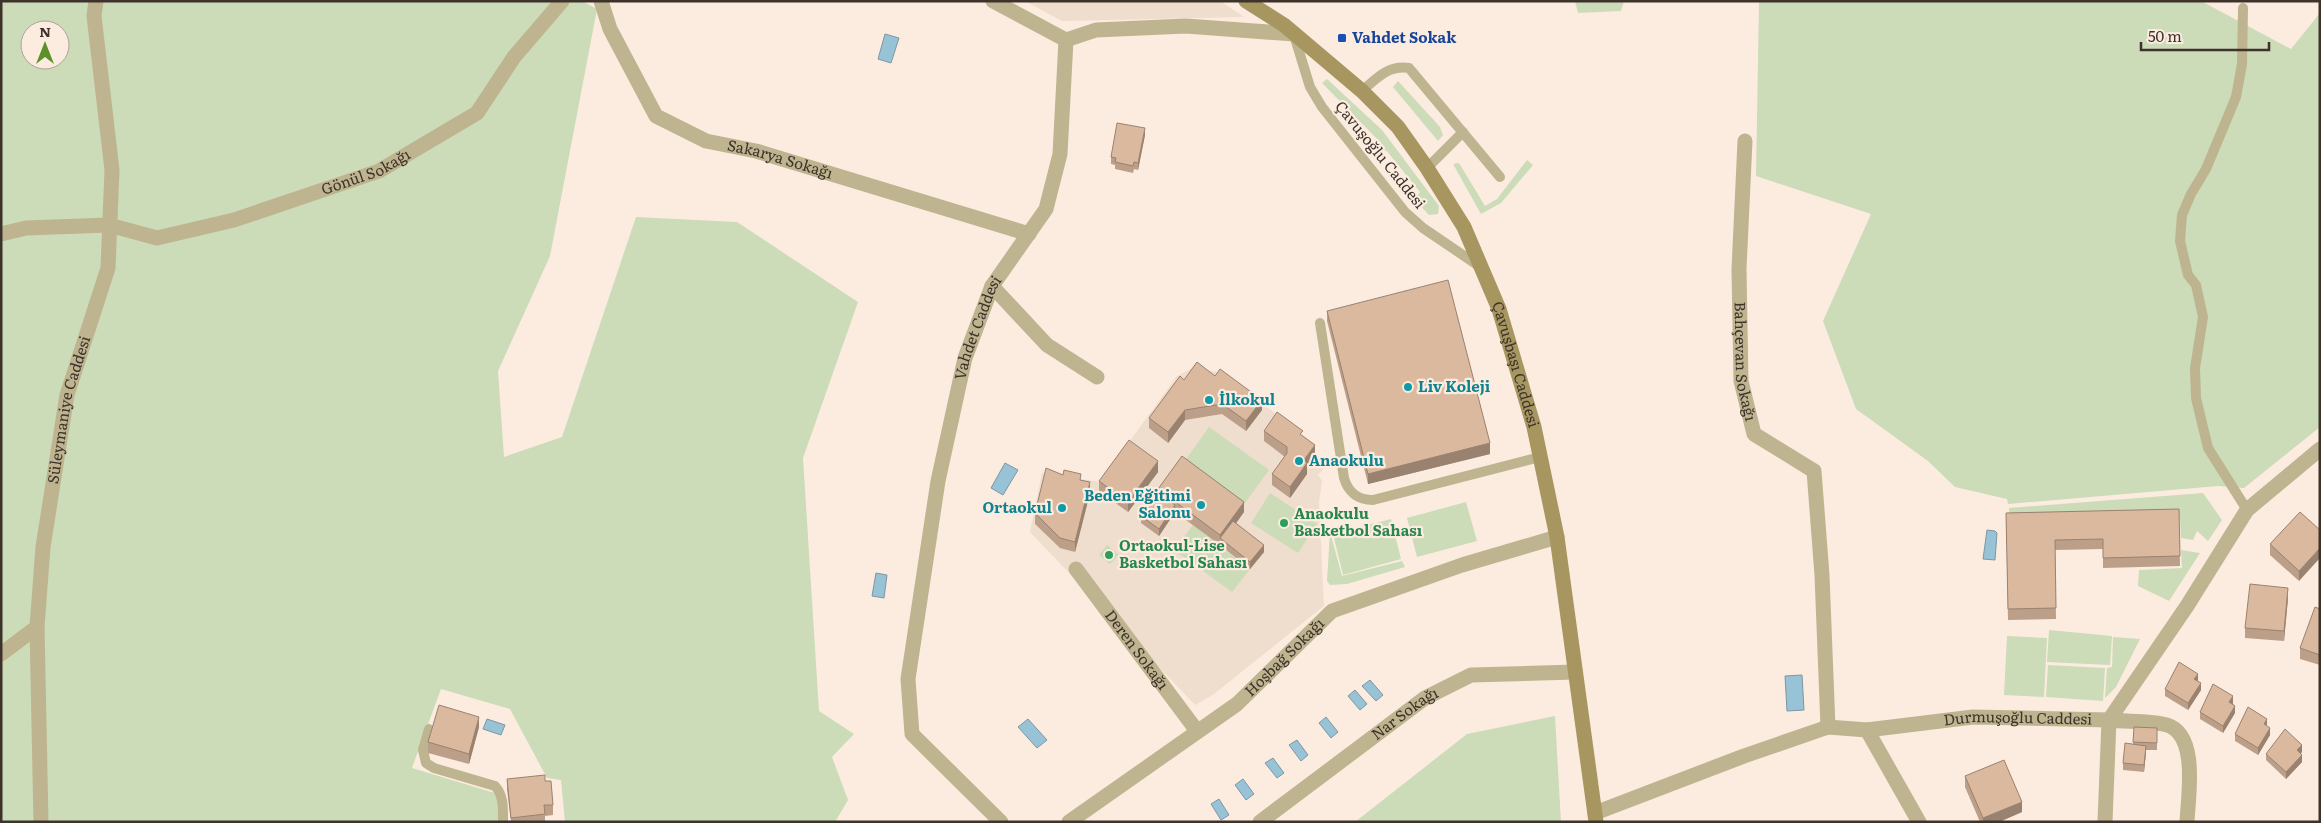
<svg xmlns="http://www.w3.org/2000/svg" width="2321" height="823" font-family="Literata,serif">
<rect width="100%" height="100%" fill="#fcece0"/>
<g fill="#efdecd">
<polygon points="1025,1 1220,1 1244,17 1062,21"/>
<polygon points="1194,367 1217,372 1238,385 1284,420 1327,465 1318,475 1322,481 1319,502 1324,606 1214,694 1195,705 1030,532 1042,473 1100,482 1177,376"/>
</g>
<g fill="#ccdbb8" fill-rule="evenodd">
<path d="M1 1H582L597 9 550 256 498 371 504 457 562 437 636 217 737 222 858 302 803 458 819 711 854 734 832 757 848 800 835 822H565L561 780 547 778 510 709 441 689 412 768 498 794V822H1ZM30 30H60V60H30Z"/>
<polygon points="1575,1 1624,1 1621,11 1578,13"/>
<polygon points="1759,1 2201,1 2291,49 2320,13 2320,427 2244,488 2218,486 2008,504 2007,499 1955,487 1928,461 1856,409 1823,321 1871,214 1756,176"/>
<polygon points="1327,79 1382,130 1439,206 1438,214 1429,215 1414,199 1420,192 1386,150 1376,154 1374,151 1381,143 1322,83"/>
<polygon points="1398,81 1440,127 1443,135 1438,141 1393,87"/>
<polygon points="1527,160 1533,165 1501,203 1481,214 1453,164 1459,163 1485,206 1497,199"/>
<polygon points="1209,427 1269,470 1242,507 1182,465"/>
<polygon points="1270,493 1317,524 1298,553 1251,523"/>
<polygon points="2203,493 2222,520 2208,541 2197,531 2193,540 2181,538 2180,518 2009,520 2009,508"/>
<polygon points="1466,502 1477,541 1417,557 1407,518"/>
<polygon points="1391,519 1401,559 1343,575 1333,534"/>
<polygon points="1193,525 1250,569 1232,592 1174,550"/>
<polygon points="1330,532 1342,576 1402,561 1405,567 1347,584 1330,585 1327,581"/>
<polygon points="1107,545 1119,555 1110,564 1099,555"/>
<polygon points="2181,550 2200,553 2169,601 2138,586 2139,570 2182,568"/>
<polygon points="2049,630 2112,636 2110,665 2047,662"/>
<polygon points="2007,636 2047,638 2044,697 2004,695"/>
<polygon points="2113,637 2140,639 2116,687 2105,698 2107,668 2112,667"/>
<polygon points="2048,665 2105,668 2103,701 2046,697"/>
<polygon points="1555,716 1561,822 1355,822 1467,734"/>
</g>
<g fill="#98c2d5" stroke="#7d97a2">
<polygon points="885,34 899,38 891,63 878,59"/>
<polygon points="1005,463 1018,470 1003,495 991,488"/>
<polygon points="1987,530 1995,531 1997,533 1995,560 1983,559"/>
<polygon points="876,573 887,575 884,598 872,596"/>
<polygon points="1802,675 1804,710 1787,711 1785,676"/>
<polygon points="1370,680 1383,695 1376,701 1362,686"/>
<polygon points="1355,690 1367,704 1360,710 1348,696"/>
<polygon points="1326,717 1338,732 1331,738 1319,723"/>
<polygon points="487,719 505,725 501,735 483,729"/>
<polygon points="1028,719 1047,740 1037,748 1018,727"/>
<polygon points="1297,740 1308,755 1301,761 1289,745"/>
<polygon points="1273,758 1284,773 1277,778 1265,763"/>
<polygon points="1243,779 1254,794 1246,800 1235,785"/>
<polygon points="1219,799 1229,815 1221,820 1211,804"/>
</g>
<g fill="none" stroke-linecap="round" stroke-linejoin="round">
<g stroke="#bfb490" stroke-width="10">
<polyline points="2243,8 2242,64 2236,97 2206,169 2191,194 2182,215 2180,241 2188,275 2196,285 2203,317 2195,368 2196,398 2208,448 2247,510"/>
<polyline points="1294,35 1310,87 1322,107 1405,212 1423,228 1479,266"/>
<path d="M1362 91C1377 78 1388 65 1409 68L1500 177"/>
<polyline points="1427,168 1463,132"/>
<path d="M1320 323 1344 478C1348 492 1358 500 1373 500L1540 457"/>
<path d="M429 729 423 750 426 763 434 768 495 786C504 796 503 808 503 822"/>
</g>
<g stroke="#bfb490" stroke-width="15">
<path id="s1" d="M601 1 610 29 656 116 706 141 756 151 1029 234"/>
<polyline points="993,1 1066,40"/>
<path id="s2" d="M1745 141 1739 269 1741 381 1754 434 1814 471 1822 575 1828 727"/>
<path id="s3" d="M1 234 26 228 109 225 157 238 234 220 379 171 477 113 514 57 562 1"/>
<polyline points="992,286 1047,345 1097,377"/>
<path id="s4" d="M1076 569 1197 731"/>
<polyline points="37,627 41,822"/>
<polyline points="1867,730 1919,822"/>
<path id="s5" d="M1001 822 912 734 908 679 938 481 965 358 992 286 1046 209 1060 154 1066 40 1096 30 1186 26 1294 34"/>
<path id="s6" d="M1069 822 1237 704 1332 611 1462 565 1557 537"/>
<path id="s7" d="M1260 822 1425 698 1471 675 1575 672"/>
<path d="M2105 822 2109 720C2125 722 2152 720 2167 725 2199 735 2188 797 2187 822"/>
</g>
<g stroke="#bfb490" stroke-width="15">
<path id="s8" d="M1 654 37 627 43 547 67 395 108 268 112 170 94 16 96 1"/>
<path id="s9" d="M1595 813 1744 756 1828 727 1867 730 1973 717 2109 720 2187 606 2247 510 2320 449"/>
</g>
<path stroke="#a7965f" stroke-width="15" id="s10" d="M1246 1 1284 25 1362 91 1398 127 1427 168 1464 227 1499 309 1534 427 1557 537 1596 822"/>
</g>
<g fill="#bc9f89">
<polygon points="1145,135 1138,170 1134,169 1133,173 1115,169 1115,165 1111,164 1111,157"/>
<polygon points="1327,311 1490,454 1368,484 1327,321"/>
<polygon points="1184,380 1262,410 1246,431 1222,414 1185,420 1168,443 1149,428 1149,418"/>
<polygon points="1264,431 1303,436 1315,455 1307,466 1307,474 1290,498 1272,485 1272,474 1285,457 1264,441"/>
<polygon points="1158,472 1128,512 1099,491 1099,481"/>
<polygon points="1063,475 1081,480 1090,493 1075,552 1060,548 1035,524 1035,513"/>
<polygon points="1158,489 1244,512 1236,523 1264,552 1250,569 1220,545 1175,512 1159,536 1141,523 1141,516 1158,492"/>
<polygon points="2179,509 2180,566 2103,568 2103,549 2055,550 2056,619 2008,620 2006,513"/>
<polygon points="2300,512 2299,581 2270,555 2270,544"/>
<polygon points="2288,598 2284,641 2245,638 2245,628"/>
<polygon points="2320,609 2320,665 2300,659 2300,648"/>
<polygon points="2198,681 2201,690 2188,710 2165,696 2165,689"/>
<polygon points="2233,703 2235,713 2223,733 2200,719 2200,712"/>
<polygon points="2267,726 2270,735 2258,755 2235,741 2235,734"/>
<polygon points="479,727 469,764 428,753 428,742"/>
<polygon points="2134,727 2157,728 2157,750 2146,750 2144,772 2123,770 2123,763 2133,744"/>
<polygon points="2302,752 2301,753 2302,762 2286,779 2266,760 2266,754"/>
<polygon points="1965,776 2022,812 1999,822 1980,822 1965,787"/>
<polygon points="507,779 545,781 553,805 553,815 545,816 545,822 511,822 507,789"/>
</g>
<g fill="#99826f">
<polygon points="1145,128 1145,135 1138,170 1138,163"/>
<polygon points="1262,400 1262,410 1246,431 1246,421"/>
<polygon points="1185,410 1185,420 1168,443 1168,432"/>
<polygon points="1490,443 1490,454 1368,484 1368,474"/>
<polygon points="1315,445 1315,455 1307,466 1307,474 1290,498 1290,487 1304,460"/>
<polygon points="1158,461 1158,472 1128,512 1128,502"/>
<polygon points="1090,482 1090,493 1075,552 1075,542"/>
<polygon points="1244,502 1244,512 1224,540 1220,538 1220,545 1220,535"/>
<polygon points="1175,505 1175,512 1159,536 1159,529"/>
<polygon points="1264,545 1264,552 1250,569 1250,562"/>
<polygon points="2320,548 2320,558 2299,581 2299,571"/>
<polygon points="2288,588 2288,598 2284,641 2284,631"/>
<polygon points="2198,674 2198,681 2194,686 2194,679"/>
<polygon points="2201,683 2201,690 2188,710 2188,703"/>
<polygon points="2233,696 2233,703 2229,709 2229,702"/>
<polygon points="2235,706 2235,713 2223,733 2223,726"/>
<polygon points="479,717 479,727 469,764 469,754"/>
<polygon points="2267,719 2267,726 2264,724"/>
<polygon points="2270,728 2270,735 2258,755 2258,748"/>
<polygon points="2302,745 2302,752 2297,757 2297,750"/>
<polygon points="2146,746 2146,753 2144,772 2144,765"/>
<polygon points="2302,755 2302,762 2286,779 2286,772"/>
<polygon points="2022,802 2022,812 1999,822 1983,822 1983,818"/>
</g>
<g fill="#dbb99f" stroke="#99826f">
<polygon points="1117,123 1145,128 1138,163 1134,162 1133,166 1115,162 1116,158 1111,157"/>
<polygon points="1448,280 1490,443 1368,474 1327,311"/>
<polygon points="1197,362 1215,376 1220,369 1262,400 1246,421 1222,404 1185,410 1168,432 1149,418 1180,376 1184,380"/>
<polygon points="1277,412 1303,431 1300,434 1315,445 1304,460 1307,463 1290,487 1272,474 1287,453 1287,447 1264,431"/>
<polygon points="1129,440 1158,461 1128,502 1099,481"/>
<polygon points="1182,456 1244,502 1220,535 1158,489"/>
<polygon points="1046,468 1063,475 1064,470 1081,474 1080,480 1090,482 1075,542 1060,538 1035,513"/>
<polygon points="1158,492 1175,505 1159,529 1141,516"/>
<polygon points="2179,509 2180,556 2103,558 2103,539 2055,540 2056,608 2008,609 2006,513"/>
<polygon points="2300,512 2320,530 2320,548 2299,571 2270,544"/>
<polygon points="1233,521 1264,545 1250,562 1220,538"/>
<polygon points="2250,584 2288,588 2284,631 2245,628"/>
<polygon points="2315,607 2320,609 2320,655 2300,648"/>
<polygon points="2179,662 2198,674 2194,679 2201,683 2188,703 2165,689"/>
<polygon points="2213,684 2233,696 2229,702 2235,706 2223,726 2200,712"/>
<polygon points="439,705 479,717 469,754 428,742"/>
<polygon points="2248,707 2267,719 2264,724 2270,728 2258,748 2235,734"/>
<polygon points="2134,727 2157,728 2157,743 2133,742"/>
<polygon points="2285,729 2302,745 2297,750 2302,755 2286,772 2266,754"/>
<polygon points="2125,743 2146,746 2144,765 2123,763"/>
<polygon points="2004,760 2022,802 1983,818 1965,776"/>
<polygon points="545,775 545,781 551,781 553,805 544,805 545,814 511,818 507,779"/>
</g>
<rect fill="#1a4fb4" stroke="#fcece0" stroke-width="2" x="1337" y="33" width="10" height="10" rx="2.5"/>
<g fill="#0f9aa8" stroke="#fcece0" stroke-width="2">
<circle cx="1408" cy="387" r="5"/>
<circle cx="1209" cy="400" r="5"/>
<circle cx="1299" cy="461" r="5"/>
<circle cx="1201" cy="505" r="5"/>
<circle cx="1062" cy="508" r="5"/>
</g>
<g fill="#2e9e5b" stroke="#fcece0" stroke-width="2">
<circle cx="1284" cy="523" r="5"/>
<circle cx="1109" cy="555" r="5"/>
</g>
<g text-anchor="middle" stroke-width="4.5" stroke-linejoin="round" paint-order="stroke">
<g font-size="15" font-weight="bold" fill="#164399" stroke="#fcece0" text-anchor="start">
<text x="1352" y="43">Vahdet Sokak</text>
</g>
<g font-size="15" fill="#3d332b" stroke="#fcece0">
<text transform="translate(1380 155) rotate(51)" y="5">Çavuşoğlu Caddesi</text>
<text dy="5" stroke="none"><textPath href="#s1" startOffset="260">Sakarya Sokağı</textPath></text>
<text dy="5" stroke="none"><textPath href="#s3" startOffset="378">Gönül Sokağı</textPath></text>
<text dy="5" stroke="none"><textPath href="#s5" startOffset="539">Vahdet Caddesi</textPath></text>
<text dy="5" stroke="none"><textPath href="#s2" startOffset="221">Bahçevan Sokağı</textPath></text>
<text dy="5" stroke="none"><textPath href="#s10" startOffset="465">Çavuşbaşı Caddesi</textPath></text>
<text dy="5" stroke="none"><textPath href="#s8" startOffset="265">Süleymaniye Caddesi</textPath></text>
<text dy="5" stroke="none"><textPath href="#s4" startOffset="101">Deren Sokağı</textPath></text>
<text dy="5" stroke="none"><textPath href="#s6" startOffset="272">Hoşbağ Sokağı</textPath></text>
<text dy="5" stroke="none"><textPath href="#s7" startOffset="181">Nar Sokağı</textPath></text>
<text dy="5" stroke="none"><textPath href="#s9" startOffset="439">Durmuşoğlu Caddesi</textPath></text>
</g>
<g font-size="15" font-weight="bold" fill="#0d838f" stroke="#fcece0" text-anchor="start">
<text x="1418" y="392">Liv Koleji</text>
<text x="1219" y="405">İlkokul</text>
<text x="1309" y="466">Anaokulu</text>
<text x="1191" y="501" text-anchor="end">Beden Eğitimi<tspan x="1191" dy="17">Salonu</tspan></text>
<text x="1052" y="513" text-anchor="end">Ortaokul</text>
</g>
<g font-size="15" font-weight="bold" fill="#27864d" stroke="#fcece0" text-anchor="start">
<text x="1294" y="519">Anaokulu<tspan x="1294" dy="17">Basketbol Sahası</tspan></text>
<text x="1119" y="551">Ortaokul-Lise<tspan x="1119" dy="17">Basketbol Sahası</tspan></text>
</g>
</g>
<rect width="2321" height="823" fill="none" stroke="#3d332b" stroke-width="5"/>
<g transform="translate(45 45)"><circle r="24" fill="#fcece0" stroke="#b0a298"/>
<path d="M0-4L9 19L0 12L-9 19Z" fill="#5c9029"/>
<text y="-8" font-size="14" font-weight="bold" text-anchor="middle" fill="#3d332b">N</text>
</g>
<path d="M2141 42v8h128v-8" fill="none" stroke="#3d332b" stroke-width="2.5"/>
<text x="2148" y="42" font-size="15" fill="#3d332b" stroke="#fcece0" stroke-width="4" paint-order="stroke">50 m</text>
</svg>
